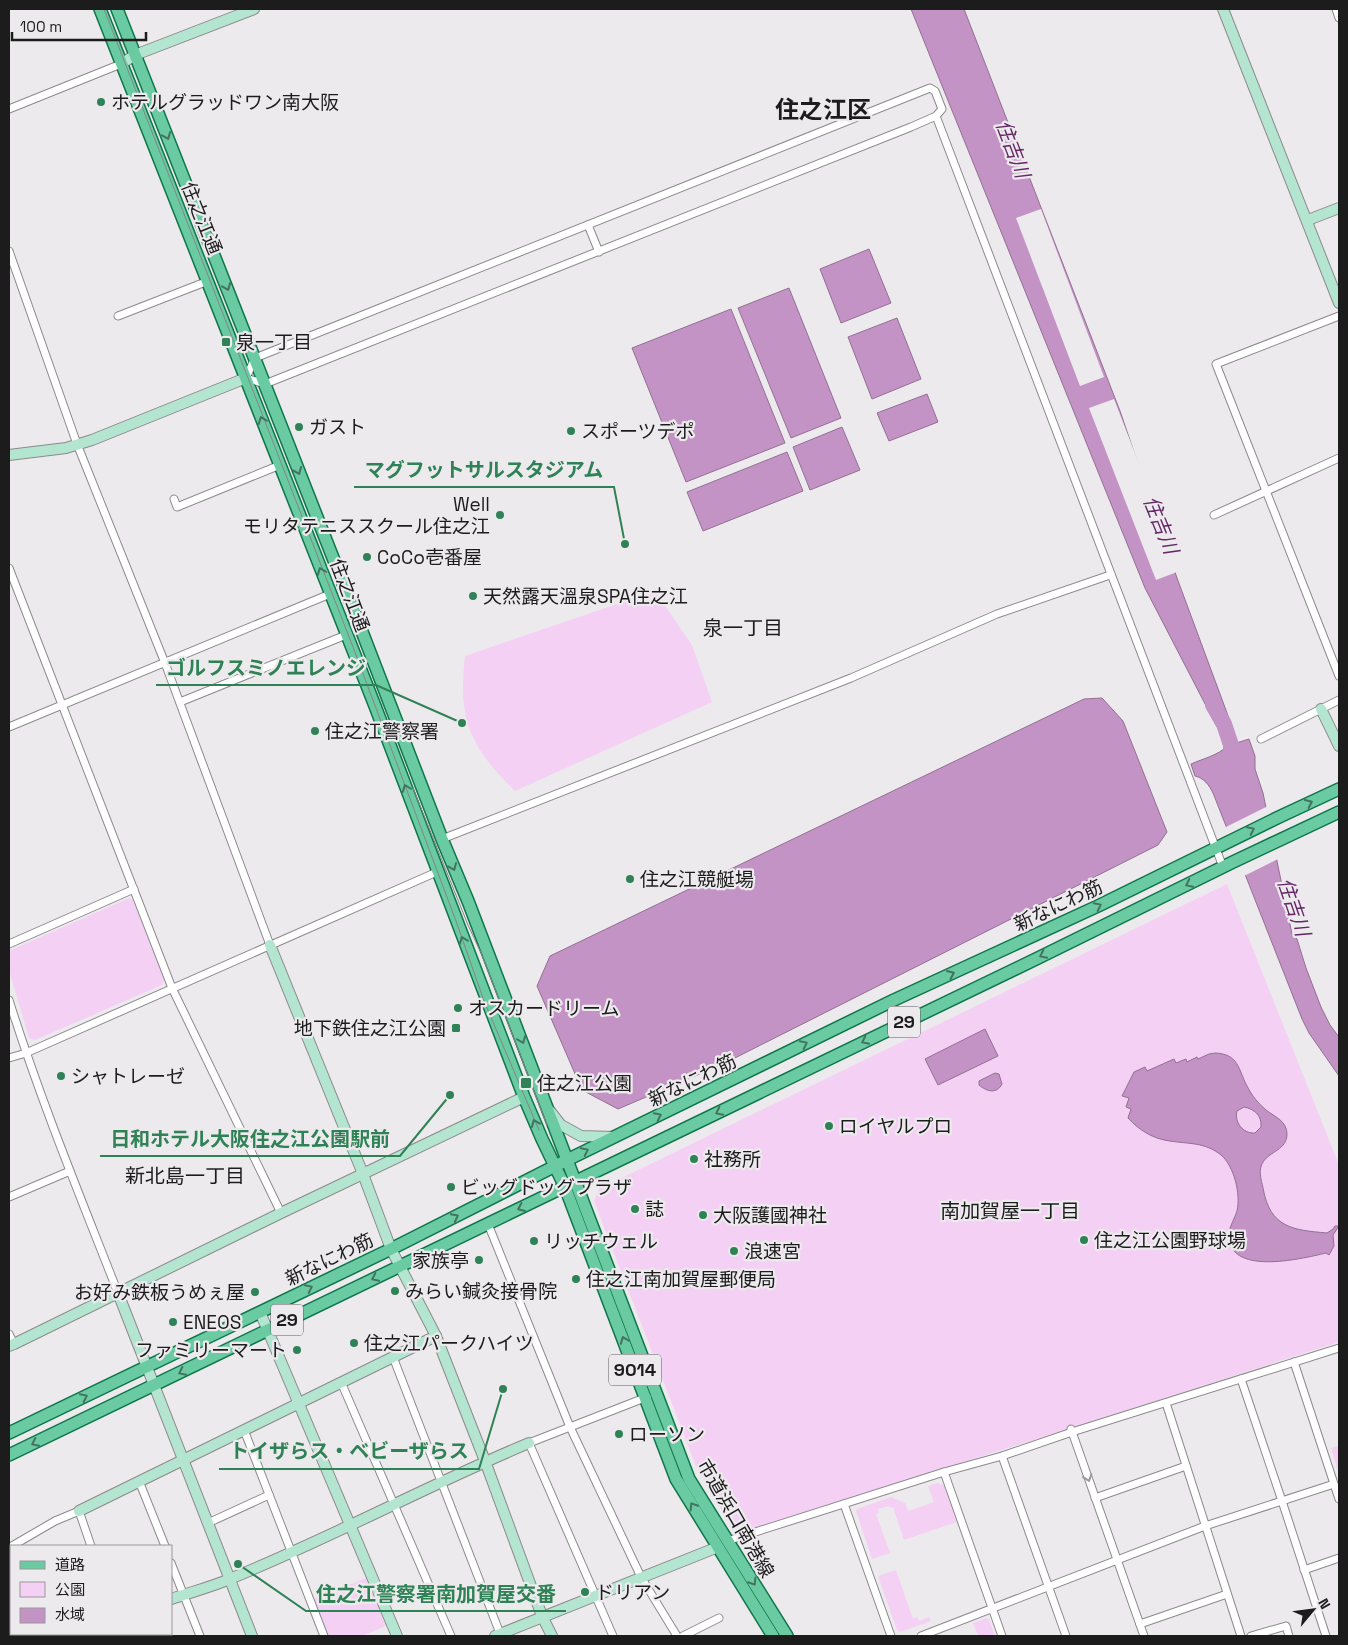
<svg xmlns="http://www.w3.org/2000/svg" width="1348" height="1645" font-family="'Space Grotesk','Noto Sans JP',sans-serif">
<rect width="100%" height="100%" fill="#edeaed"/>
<g fill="#f4d0f5">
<path d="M655 591 692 645 712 702 515 791C469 746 458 720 465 656Z"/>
<polygon points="1227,884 1339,1165 1339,1342 736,1535 696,1466 594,1201 599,1189"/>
<polygon points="129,898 133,900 164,980 162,985 35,1040 29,1038 9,970 9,951"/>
<polygon points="1339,1446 1339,1475 1331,1448"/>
<polygon points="937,1483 944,1485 957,1522 904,1540 893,1507 890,1508 889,1506 878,1509 879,1513 876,1514 890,1553 872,1559 856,1511 857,1509 891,1497 905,1503 908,1511 934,1502 928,1486"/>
<polygon points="896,1570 913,1619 917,1617 919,1621 929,1617 931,1621 900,1632 897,1630 878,1576"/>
<polygon points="366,1578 386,1626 362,1636 329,1636 314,1599"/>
<polygon points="986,1618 989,1619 995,1636 978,1636 973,1623"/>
</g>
<g fill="#c493c6" stroke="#926f93" fill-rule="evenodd">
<polygon points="911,9 964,9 1120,411 1177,578 1230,721 1217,727 1145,588"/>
<polygon points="869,249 891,303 841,323 820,269"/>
<polygon points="789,288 841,418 791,438 738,308"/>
<polygon points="731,309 785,443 686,482 632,348"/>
<polygon points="897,318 921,379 872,399 848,337"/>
<polygon points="927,394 938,422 889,441 877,413"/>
<polygon points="842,427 860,470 810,490 793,447"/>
<polygon points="787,452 803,491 703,531 687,492"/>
<polygon points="1102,698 1123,721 1167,832 1158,845 723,1064 618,1109 582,1090 537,986 550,956 1084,699"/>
<path d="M1249 739 1255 756V769L1263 793 1292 934 1297 939 1306 968 1321 1007 1330 1025 1339 1037V1076L1309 1033 1302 1019 1213 793C1209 785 1204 778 1195 776L1191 764C1202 759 1219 755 1227 746Z"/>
<polygon points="985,1029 998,1056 938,1085 925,1059"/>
<path d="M1215 1053C1239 1054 1238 1069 1247 1086 1252 1096 1258 1103 1266 1110 1275 1117 1287 1121 1287 1134 1287 1150 1270 1151 1263 1162 1258 1170 1261 1179 1263 1188 1270 1228 1293 1230 1327 1233L1333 1229 1335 1226H1339L1333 1235 1334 1246 1329 1255 1326 1253C1301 1259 1226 1277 1229 1233 1230 1225 1235 1218 1237 1211 1241 1194 1234 1166 1221 1155 1205 1142 1188 1144 1170 1141 1153 1139 1139 1130 1128 1118L1131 1109 1126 1107 1129 1098 1122 1096 1134 1072 1145 1067 1147 1071 1174 1059 1176 1063 1186 1059 1187 1062 1197 1057 1198 1059 1209 1054ZM1244 1107C1254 1109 1262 1115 1261 1127L1255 1133C1243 1134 1234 1122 1237 1111Z"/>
<path d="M995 1073 999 1074 1002 1084C997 1094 987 1092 979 1085V1081Z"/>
</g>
<g fill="#edeaed">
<polygon points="1041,209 1104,377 1080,386 1016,218"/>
<polygon points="1114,399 1152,497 1177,572 1156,580 1089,408"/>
<polygon points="1268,806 1278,859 1242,877 1224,828"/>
</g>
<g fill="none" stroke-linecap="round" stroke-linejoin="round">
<polyline stroke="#c493c6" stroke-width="16" points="1213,705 1224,724 1231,745 1231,766"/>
<defs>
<g id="street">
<polyline points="1336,9 1339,18"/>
<polygon points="930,88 935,91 942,109 936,116 911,127 265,384 246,378 255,358"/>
<polyline points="9,109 121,64"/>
<polyline points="936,116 1223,867"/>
<polyline points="588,225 599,252"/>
<polyline points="9,251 77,444 165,663 270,945"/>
<polyline points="118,316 208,281"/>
<polyline points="1339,316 1216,364 1339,676"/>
<polyline points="174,499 177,507 280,465"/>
<polyline points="1214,515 1339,458"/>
<polyline points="9,568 172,988 281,1213"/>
<polyline points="180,702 346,635"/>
<polyline points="9,727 330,594"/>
<polyline points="1261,739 1339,700"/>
<polyline points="442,839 851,678 997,614 1110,575"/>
<polyline points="9,944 134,889"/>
<path d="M9 1000C40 1099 80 1196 118 1293"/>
<polyline points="9,1058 26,1053 439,871"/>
<polyline points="9,1197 70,1171"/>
<polyline points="488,1224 570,1427 641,1577 677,1636"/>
<polyline points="9,1334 14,1344"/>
<polyline points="393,1357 501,1636"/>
<polyline points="1294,1362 1339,1499"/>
<polyline points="1241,1379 1282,1501 1326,1636"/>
<polyline points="341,1382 451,1636"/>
<polyline points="1166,1403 1241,1636"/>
<polyline points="1071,1429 1144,1636"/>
<polyline points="244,1430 324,1636"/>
<polyline points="1002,1456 1066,1636"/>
<polyline points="944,1472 1002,1636"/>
<polyline points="139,1481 165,1546"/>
<polyline points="1095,1498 1186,1466"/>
<polyline points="844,1504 891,1636"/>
<polyline points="208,1523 269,1495"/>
<polyline points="727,1541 944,1472 1002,1456 1072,1432 1339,1348"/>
<polyline points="12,1546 55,1521 79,1511 91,1546"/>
<polyline points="9,1556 11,1561"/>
<polyline points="171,1563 200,1636"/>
<polyline points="1304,1570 1339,1558"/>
<polyline points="1140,1624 1227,1594"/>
<polyline points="53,1634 55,1636"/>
<polyline points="120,1634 121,1636"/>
<polyline points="76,1636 81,1634"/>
<polyline points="613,1636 529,1443 647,1397"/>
<polyline points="683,1636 719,1618"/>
<polyline points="921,1636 1205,1526 1334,1484"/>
<polyline points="1251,1636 1286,1626 1289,1636"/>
</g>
<g id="secondary">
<polyline points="1223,9 1339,303"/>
<polyline points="121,64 135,55 254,9"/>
<polyline points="1308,220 1339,208"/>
<polyline points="9,455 66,448 92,440 246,378"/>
<polyline points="1321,709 1339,746"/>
<polyline points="270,945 363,1174 391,1249 436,1336 485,1461 542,1616 552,1636"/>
<polyline points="550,1111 561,1125 581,1136 614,1137"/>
<polyline points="118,1293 252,1636"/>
<polyline points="260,1312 397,1636"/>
<polyline points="9,1346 14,1344 281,1213 524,1097"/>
<polyline points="79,1511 436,1336"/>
<path d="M171 1599C191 1592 212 1587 232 1578 333 1537 428 1485 529 1443"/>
<polyline points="495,1636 718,1547"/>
</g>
<g id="primary">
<polyline points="100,9 375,706 524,1097 542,1139 565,1187 676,1479 773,1636"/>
<polyline points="117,9 361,629 442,839 468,901 689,1479 787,1636"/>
<polyline points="9,1433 391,1249 567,1160 894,1000 1098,906 1279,817 1339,789"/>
<polyline points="9,1455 1036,959 1233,862 1339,812"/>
</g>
</defs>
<use href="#street" stroke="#8c8a8c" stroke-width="9"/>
<use href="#secondary" stroke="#8c8a8c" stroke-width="12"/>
<use href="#primary" stroke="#0e764b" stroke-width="14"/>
<use href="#street" stroke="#fff" stroke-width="7"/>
<use href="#secondary" stroke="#b4e5d0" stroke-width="10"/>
<use href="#primary" stroke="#6acaa2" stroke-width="11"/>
<g stroke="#868486" stroke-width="1">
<polyline points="104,9 353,647 456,921 484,1001 539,1130"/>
<polyline points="413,788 468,925 482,955 547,1125"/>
</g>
</g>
<defs><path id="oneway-chevron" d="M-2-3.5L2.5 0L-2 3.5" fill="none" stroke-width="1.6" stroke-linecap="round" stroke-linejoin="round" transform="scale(1.25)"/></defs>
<g stroke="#447360">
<use href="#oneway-chevron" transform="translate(167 136) rotate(68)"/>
<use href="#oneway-chevron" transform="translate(227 287) rotate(68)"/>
<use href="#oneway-chevron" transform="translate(262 420) rotate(-111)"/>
<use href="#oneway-chevron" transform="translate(298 471) rotate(68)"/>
<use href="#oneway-chevron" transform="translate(321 571) rotate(-111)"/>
<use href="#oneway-chevron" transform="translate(406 788) rotate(-111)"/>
<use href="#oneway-chevron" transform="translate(1309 803) rotate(-25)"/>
<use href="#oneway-chevron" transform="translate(1251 830) rotate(-26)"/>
<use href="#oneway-chevron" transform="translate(453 867) rotate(67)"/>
<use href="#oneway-chevron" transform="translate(1189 884) rotate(154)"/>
<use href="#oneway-chevron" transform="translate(1098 906) rotate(-26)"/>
<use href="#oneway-chevron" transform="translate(463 940) rotate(-111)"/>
<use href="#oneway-chevron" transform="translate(1043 955) rotate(154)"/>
<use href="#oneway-chevron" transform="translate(951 974) rotate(-25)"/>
<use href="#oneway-chevron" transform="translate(522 1040) rotate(69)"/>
<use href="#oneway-chevron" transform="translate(865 1041) rotate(154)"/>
<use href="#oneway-chevron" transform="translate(804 1044) rotate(-26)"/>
<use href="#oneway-chevron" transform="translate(719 1112) rotate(154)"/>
<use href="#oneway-chevron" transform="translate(658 1116) rotate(-26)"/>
<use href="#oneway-chevron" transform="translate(535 1123) rotate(-113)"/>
<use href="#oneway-chevron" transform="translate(585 1151) rotate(-26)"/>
<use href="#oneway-chevron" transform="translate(521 1208) rotate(155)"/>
<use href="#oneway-chevron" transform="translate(455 1217) rotate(-27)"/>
<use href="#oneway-chevron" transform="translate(375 1278) rotate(154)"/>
<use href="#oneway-chevron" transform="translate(309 1288) rotate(-26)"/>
<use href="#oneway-chevron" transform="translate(624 1340) rotate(-111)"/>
<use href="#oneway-chevron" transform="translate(182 1372) rotate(154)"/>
<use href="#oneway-chevron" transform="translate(84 1397) rotate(-26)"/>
<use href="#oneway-chevron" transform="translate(35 1443) rotate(154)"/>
<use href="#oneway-chevron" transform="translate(693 1506) rotate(-122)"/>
<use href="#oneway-chevron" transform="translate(753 1582) rotate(58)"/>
</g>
<use stroke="#999" href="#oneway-chevron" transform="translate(1088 1478) rotate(71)"/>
<g fill="#2e8255" stroke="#edeaed" stroke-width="2">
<circle cx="101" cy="102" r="5"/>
<rect x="221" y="337" width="10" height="10" rx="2.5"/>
<circle cx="299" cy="427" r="5"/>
<circle cx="571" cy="431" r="5"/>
<circle cx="500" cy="515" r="5"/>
<circle cx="367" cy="557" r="5"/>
<circle cx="473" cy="596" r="5"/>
<circle cx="315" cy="731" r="5"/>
<circle cx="630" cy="879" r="5"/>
<circle cx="458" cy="1008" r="5"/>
<rect x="451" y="1023" width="10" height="10" rx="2.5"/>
<circle cx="61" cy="1076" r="5"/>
<rect x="520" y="1077" width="12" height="12" rx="2.5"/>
<circle cx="829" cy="1126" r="5"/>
<circle cx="694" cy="1159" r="5"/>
<circle cx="451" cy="1187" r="5"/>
<circle cx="635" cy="1209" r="5"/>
<circle cx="703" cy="1215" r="5"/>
<circle cx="1084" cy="1240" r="5"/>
<circle cx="534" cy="1241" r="5"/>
<circle cx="734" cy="1251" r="5"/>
<circle cx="479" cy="1260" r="5"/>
<circle cx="576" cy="1279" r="5"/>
<circle cx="395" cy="1291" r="5"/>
<circle cx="255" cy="1292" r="5"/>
<circle cx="173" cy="1322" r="5"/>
<circle cx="354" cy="1343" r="5"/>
<circle cx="297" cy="1350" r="5"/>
<circle cx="619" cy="1434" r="5"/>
<circle cx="585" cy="1592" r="5"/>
</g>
<g text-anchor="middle" stroke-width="4.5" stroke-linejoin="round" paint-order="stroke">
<g fill="#edeaed" stroke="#5b5a5b" stroke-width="1">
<rect x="888" y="1006.5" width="32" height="31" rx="4"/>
<rect x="271" y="1304.5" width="32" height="31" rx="4"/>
<rect x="609" y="1354.5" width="52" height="31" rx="4"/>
</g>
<g font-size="18" font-weight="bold" fill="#1d1c1d">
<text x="904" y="1028">29</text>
<text x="287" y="1326">29</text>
<text x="635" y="1376">9014</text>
</g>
<g font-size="19" fill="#1d1c1d" stroke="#edeaed" text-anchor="start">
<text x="111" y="109">ホテルグラッドワン南大阪</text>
<text x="236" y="349">泉一丁目</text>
<text x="309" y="434">ガスト</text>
<text x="581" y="438">スポーツデポ</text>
<text x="490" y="511" text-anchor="end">Well<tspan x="490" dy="22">モリタテニススクール住之江</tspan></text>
<text x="377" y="564">CoCo壱番屋</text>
<text x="483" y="603">天然露天溫泉SPA住之江</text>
<text x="325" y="738">住之江警察署</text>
<text x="640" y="886">住之江競艇場</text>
<text x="468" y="1015">オスカードリーム</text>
<text x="446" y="1035" text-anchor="end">地下鉄住之江公園</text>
<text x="71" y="1083">シャトレーゼ</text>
<text x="537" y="1090">住之江公園</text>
<text x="839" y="1133">ロイヤルプロ</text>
<text x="704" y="1166">社務所</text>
<text x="461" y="1194">ビッグドッグプラザ</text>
<text x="645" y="1216">誌</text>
<text x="713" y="1222">大阪護國神社</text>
<text x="1094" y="1247">住之江公園野球場</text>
<text x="544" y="1248">リッチウェル</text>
<text x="744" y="1258">浪速宮</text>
<text x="469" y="1267" text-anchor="end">家族亭</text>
<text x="586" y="1286">住之江南加賀屋郵便局</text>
<text x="405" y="1298">みらい鍼灸接骨院</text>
<text x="245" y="1299" text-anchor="end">お好み鉄板うめぇ屋</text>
<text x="183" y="1329">ENEOS</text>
<text x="364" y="1350">住之江パークハイツ</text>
<text x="287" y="1357" text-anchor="end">ファミリーマート</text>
<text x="629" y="1441">ローソン</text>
<text x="595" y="1599">ドリアン</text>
</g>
<g font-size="19" fill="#1d1c1d" stroke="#edeaed">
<text transform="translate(202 218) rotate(68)" y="7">住之江通</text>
<text transform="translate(350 595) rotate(69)" y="7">住之江通</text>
<text transform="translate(1058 905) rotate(-25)" y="7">新なにわ筋</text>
<text transform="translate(692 1080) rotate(-26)" y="7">新なにわ筋</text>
<text transform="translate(329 1259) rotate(-26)" y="7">新なにわ筋</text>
<text transform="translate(736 1518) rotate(60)" y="7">市道浜口南港線</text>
</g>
<g font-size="20" font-style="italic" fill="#652968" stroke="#edeaed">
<text transform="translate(1013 149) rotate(69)" y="7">住吉川</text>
<text transform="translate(1161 525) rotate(68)" y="7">住吉川</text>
<text transform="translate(1294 907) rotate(71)" y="7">住吉川</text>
</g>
<g font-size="20" fill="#1d1c1d" stroke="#edeaed">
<text x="743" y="635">泉一丁目</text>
<text x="185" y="1183">新北島一丁目</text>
<text x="1010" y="1218">南加賀屋一丁目</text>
</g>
<g font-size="24" font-weight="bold" fill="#1d1c1d" stroke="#edeaed">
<text x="823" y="118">住之江区</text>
</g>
</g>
<path fill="none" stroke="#2e8255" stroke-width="2" d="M625 544L614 487H354M462 723L376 685H156M450 1095L400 1156H100M503 1389L479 1469H219M238 1564L306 1611H566"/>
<g fill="#2e8255" stroke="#edeaed" stroke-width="2">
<circle cx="625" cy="544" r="5"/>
<circle cx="462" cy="723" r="5"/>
<circle cx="450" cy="1095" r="5"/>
<circle cx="503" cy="1389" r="5"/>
<circle cx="238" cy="1564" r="5"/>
</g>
<g font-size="20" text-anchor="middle" font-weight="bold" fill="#2e8255" stroke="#edeaed" stroke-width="4.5" stroke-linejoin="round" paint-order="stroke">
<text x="484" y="477">マグフットサルスタジアム</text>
<text x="266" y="675">ゴルフスミノエレンジ</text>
<text x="250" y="1146">日和ホテル大阪住之江公園駅前</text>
<text x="349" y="1458">トイザらス・ベビーザらス</text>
<text x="436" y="1601">住之江警察署南加賀屋交番</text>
</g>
<rect width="1348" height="1645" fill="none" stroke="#1d1c1d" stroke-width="20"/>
<rect x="10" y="1545" width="162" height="90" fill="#edeaed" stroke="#9a989a"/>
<rect x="20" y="1561" width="25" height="8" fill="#6acaa2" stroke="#9a989a"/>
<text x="55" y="1570" font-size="15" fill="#1d1c1d">道路</text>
<rect x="20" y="1582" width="25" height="15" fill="#f4d0f5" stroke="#9a989a"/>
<text x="55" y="1595" font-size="15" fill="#1d1c1d">公園</text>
<rect x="20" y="1608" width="25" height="15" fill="#c493c6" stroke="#9a989a"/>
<text x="55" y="1620" font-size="15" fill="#1d1c1d">水域</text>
<g transform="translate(1313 1610) rotate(61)" stroke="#edeaed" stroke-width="4" paint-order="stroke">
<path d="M0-4L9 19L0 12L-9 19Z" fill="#1d1c1d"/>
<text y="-8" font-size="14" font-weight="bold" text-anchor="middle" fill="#1d1c1d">N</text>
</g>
<path d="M12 32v8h134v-8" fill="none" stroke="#1d1c1d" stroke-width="2.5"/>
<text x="20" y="32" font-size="15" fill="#1d1c1d" stroke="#edeaed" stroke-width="4" paint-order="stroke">100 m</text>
</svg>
